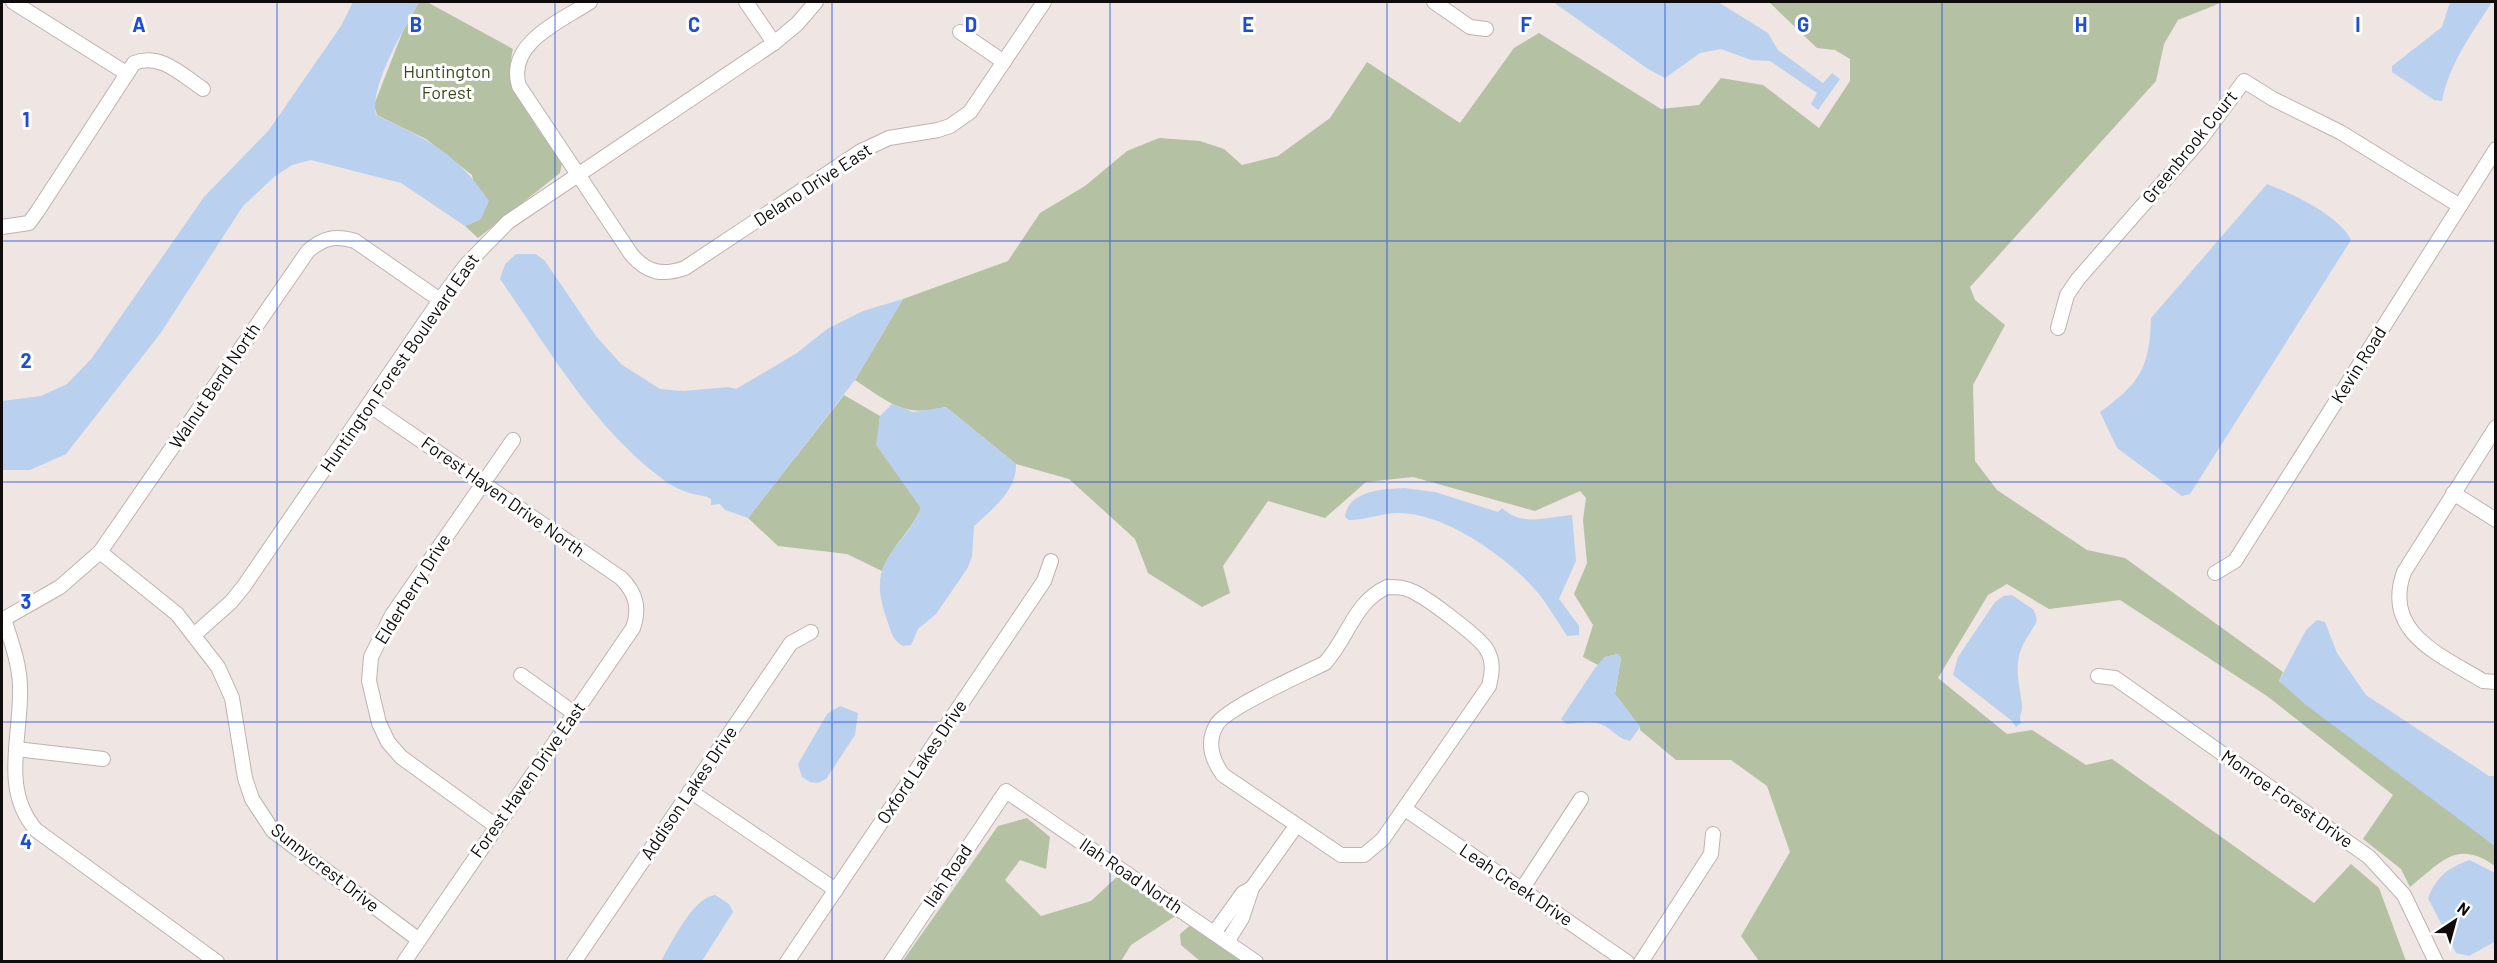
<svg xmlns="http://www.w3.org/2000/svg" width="2497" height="963" font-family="Barlow,sans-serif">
<rect width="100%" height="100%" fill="#efe5e2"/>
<g fill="#b4c1a3">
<path d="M419 2H427L513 49C502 89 541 131 562 163L560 173 478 238 465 226 481 219 472 175 426 139 377 115 374 105 403 31Z"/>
<path d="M1769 2H2223L2178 20 2164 44 2156 81 1970 287 1975 300 2005 325 1973 385 1975 461 1997 490 2087 550 2125 558 2283 672 2279 681 2495 846V866C2456 839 2442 862 2410 887L2401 869 2363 839 2393 795 2267 696 2120 600 2049 609 2007 584 1988 595 1938 678 2007 734 2032 730 2086 765 2112 759 2314 903 2351 864 2379 888 2406 961H1759L1741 936 1790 852 1767 786 1731 760H1676L1640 730V727L1615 694 1621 658 1618 654 1605 657 1598 665 1583 657 1593 625 1574 594 1587 563 1583 520 1586 498 1580 491 1535 511 1413 477 1366 482 1325 518 1268 501 1223 566 1230 593 1202 607 1148 573 1135 539 1069 479 1016 464 946 407C903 418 889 402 855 380L903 299 1008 261 1040 213 1085 186 1127 151 1159 138 1200 141 1224 149 1242 165 1278 156 1330 118 1367 62 1460 123 1514 48 1539 33 1661 109 1699 105 1721 78 1763 85 1819 128 1850 81V59L1835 50 1817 48Z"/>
<path d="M844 395 880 416 877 445 921 508C911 531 891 547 882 571L847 554 778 546 748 518Z"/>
<polygon points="1027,818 1050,837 1046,869 1020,860 1005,880 1041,916 1091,901 1119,875 1177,915 1131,945 1121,961 902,962 998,826"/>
<polygon points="1193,923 1246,961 1200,961 1181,945 1180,934"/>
</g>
<g fill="#b9d1ef">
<path d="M353 2H419C405 27 369 86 376 115 427 139 457 153 489 201L481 219 465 226 401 183 311 160 292 165 274 177 243 206 160 334 66 454 30 470H2V401L41 396 67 384 92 358 204 197 269 130 341 26Z"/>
<polygon points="1553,2 1718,2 1768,33 1778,50 1823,83 1832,73 1840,79 1818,110 1811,104 1817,93 1770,61 1751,60 1721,49 1700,53 1665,78 1648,69"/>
<path d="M2450 2H2492C2472 33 2449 64 2442 101L2434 100 2392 72V66L2442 27Z"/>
<path d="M2267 184C2293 194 2340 216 2351 240L2190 494 2182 496 2117 448 2100 412C2139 384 2150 368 2151 318Z"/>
<path d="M516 254H536L545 261 596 336 621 364 660 389 683 391 729 387 736 389 797 353 827 329 863 311 903 299 855 380 748 518 725 510 720 504 711 505V499C705 495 700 496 694 494 683 492 670 485 661 478 593 427 548 348 500 279L505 264Z"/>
<path d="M892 404 913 412 946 407 1016 464C1017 491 992 509 974 526L972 557 967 569 936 614 918 629 911 645 903 646C892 640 891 631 887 620 865 558 899 556 921 508L876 445 880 416Z"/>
<path d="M1404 488 1435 492 1498 512 1502 508C1522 527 1547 517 1572 515L1576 561 1559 599 1579 626V635L1567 636C1558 622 1549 607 1539 594 1510 559 1446 513 1399 513 1382 513 1366 520 1349 520L1345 517C1348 490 1384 489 1404 488Z"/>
<path d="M2012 595 2034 610 2037 620C2033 630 2025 639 2021 649 2014 669 2020 686 2022 705 2023 712 2018 716 2021 723L2016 727 2012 721 1953 675 1958 657 1995 602 2004 596Z"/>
<polygon points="2317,620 2325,622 2337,653 2366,695 2489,776 2495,776 2495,846 2306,705 2279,681 2306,630"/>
<path d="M1618 654 1621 658 1615 694 1640 727 1630 741C1620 739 1614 732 1605 726 1594 720 1580 723 1567 724L1561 719 1595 668 1605 657Z"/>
<polygon points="840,706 858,713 855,735 826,779 818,783 810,782 802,777 798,764 827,714"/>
<path d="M2470 860 2495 873 2496 941 2469 956 2456 953 2428 898C2436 877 2449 867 2470 860Z"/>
<path d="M715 895 729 904 733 912 702 961H661C671 944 693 897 715 895Z"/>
</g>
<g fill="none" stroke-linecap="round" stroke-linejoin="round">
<defs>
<g id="minor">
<polyline points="13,2 126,73"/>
<path d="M590 2C561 21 506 43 519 86L631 254C647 273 662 276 685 268L861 151 889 138 938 130 950 126 970 112 1044 2"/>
<polyline points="746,2 774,43"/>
<polyline points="1434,2 1470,27 1486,29"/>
<polyline points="960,32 1004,62"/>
<path d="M2 227 29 223 37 212 134 63C160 52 182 75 203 89"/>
<polyline points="2058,328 2067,295 2078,279 2200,140 2244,81 2273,99 2340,132 2460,206"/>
<path d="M369 405 621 578C636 593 640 608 633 628L404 962"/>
<path d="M2496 427 2404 572C2382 633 2441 655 2483 681L2496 682"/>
<polyline points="2453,493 2496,520"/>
<polyline points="100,552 177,614 218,667 232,698 245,778 252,799 273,831 419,940"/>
<polyline points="2215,573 2235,561 2496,149"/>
<path d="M1387 587C1397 587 1405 587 1414 592 1428 599 1480 637 1487 650 1494 662 1492 673 1489 686L1383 839 1364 855H1341L1223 775C1212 760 1206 742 1217 724 1228 707 1303 674 1325 663 1348 638 1354 602 1387 587Z"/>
<path d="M4 619C11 641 19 662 20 685 22 737 0 788 36 830L217 962"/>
<path d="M2 620 60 587 100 552 308 251C323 238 335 235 355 241L440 300"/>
<polyline points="194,635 231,602 244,586 440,300 466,265 508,222 774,43 797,24 816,2"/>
<polyline points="521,675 574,713"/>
<polyline points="2098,676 2115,678 2369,857 2404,895 2436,962"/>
<polyline points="16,749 103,759"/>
<polyline points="690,791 836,890"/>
<polyline points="1405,809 1627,962"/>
<polyline points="496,826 401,757 388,742 379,723 369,681 371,657 392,615 513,440"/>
<polyline points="1522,889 1581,799"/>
<polyline points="1214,933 1243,893 1252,888"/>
<polyline points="1227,942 1242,918 1252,888 1296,826"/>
<polyline points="574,962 791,643 811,632"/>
<polyline points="787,962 1044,581 1051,561"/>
<polyline points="891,962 1006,791 1256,962"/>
<polyline points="1641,962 1711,854 1713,834"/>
</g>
</defs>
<use href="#minor" stroke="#bdb3b0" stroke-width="16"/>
<use href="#minor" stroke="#fff" stroke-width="14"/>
</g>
<path fill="none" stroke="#1d4ed8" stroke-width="1.5" stroke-opacity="0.55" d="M277 2V962M555 2V962M832 2V962M1110 2V962M1387 2V962M1665 2V962M1942 2V962M2220 2V962M2 241H2496M2 482H2496M2 722H2496"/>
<g text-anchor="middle" stroke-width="6" stroke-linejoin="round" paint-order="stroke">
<g font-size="18" fill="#374915" stroke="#fff">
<text x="447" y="78">Huntington<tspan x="447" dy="21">Forest</tspan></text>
</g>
<g font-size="18" fill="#0e0b0a" stroke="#fff">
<text transform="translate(2190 147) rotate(-51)" y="6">Greenbrook Court</text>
<text transform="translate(813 185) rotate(-33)" y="6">Delano Drive East</text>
<text transform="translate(400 363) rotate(-55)" y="6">Huntington Forest Boulevard East</text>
<text transform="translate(2359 365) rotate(-58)" y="6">Kevin Road</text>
<text transform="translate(215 386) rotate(-56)" y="6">Walnut Bend North</text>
<text transform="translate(503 497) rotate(35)" y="6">Forest Haven Drive North</text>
<text transform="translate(413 589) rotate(-58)" y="6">Elderberry Drive</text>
<text transform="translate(922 762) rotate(-56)" y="6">Oxford Lakes Drive</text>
<text transform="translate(528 780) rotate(-55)" y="6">Forest Haven Drive East</text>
<text transform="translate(689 793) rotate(-56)" y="6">Addison Lakes Drive</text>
<text transform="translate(2287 799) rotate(35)" y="6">Monroe Forest Drive</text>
<text transform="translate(325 868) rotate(38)" y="6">Sunnycrest Drive</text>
<text transform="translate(948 876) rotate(-56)" y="6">Ilah Road</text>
<text transform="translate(1131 876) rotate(34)" y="6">Ilah Road North</text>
<text transform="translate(1516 885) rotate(34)" y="6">Leah Creek Drive</text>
</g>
</g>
<g font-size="20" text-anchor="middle" font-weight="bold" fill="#1d4ed8" stroke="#fff" stroke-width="6" stroke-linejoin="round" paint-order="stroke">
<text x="139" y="32">A</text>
<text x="416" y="32">B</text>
<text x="694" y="32">C</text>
<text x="971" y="32">D</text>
<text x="1248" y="32">E</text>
<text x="1526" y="32">F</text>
<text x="1803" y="32">G</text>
<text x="2081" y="32">H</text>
<text x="2358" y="32">I</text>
<text x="26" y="127">1</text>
<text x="26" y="368">2</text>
<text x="26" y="609">3</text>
<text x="26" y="849">4</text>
</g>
<rect width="2497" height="963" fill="none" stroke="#0e0b0a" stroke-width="6"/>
<g transform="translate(2455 921) rotate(36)" stroke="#ffffff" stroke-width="4.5" paint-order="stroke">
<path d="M0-4.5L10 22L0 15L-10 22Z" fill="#0e0b0a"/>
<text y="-9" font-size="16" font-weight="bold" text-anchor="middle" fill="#0e0b0a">N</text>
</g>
</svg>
